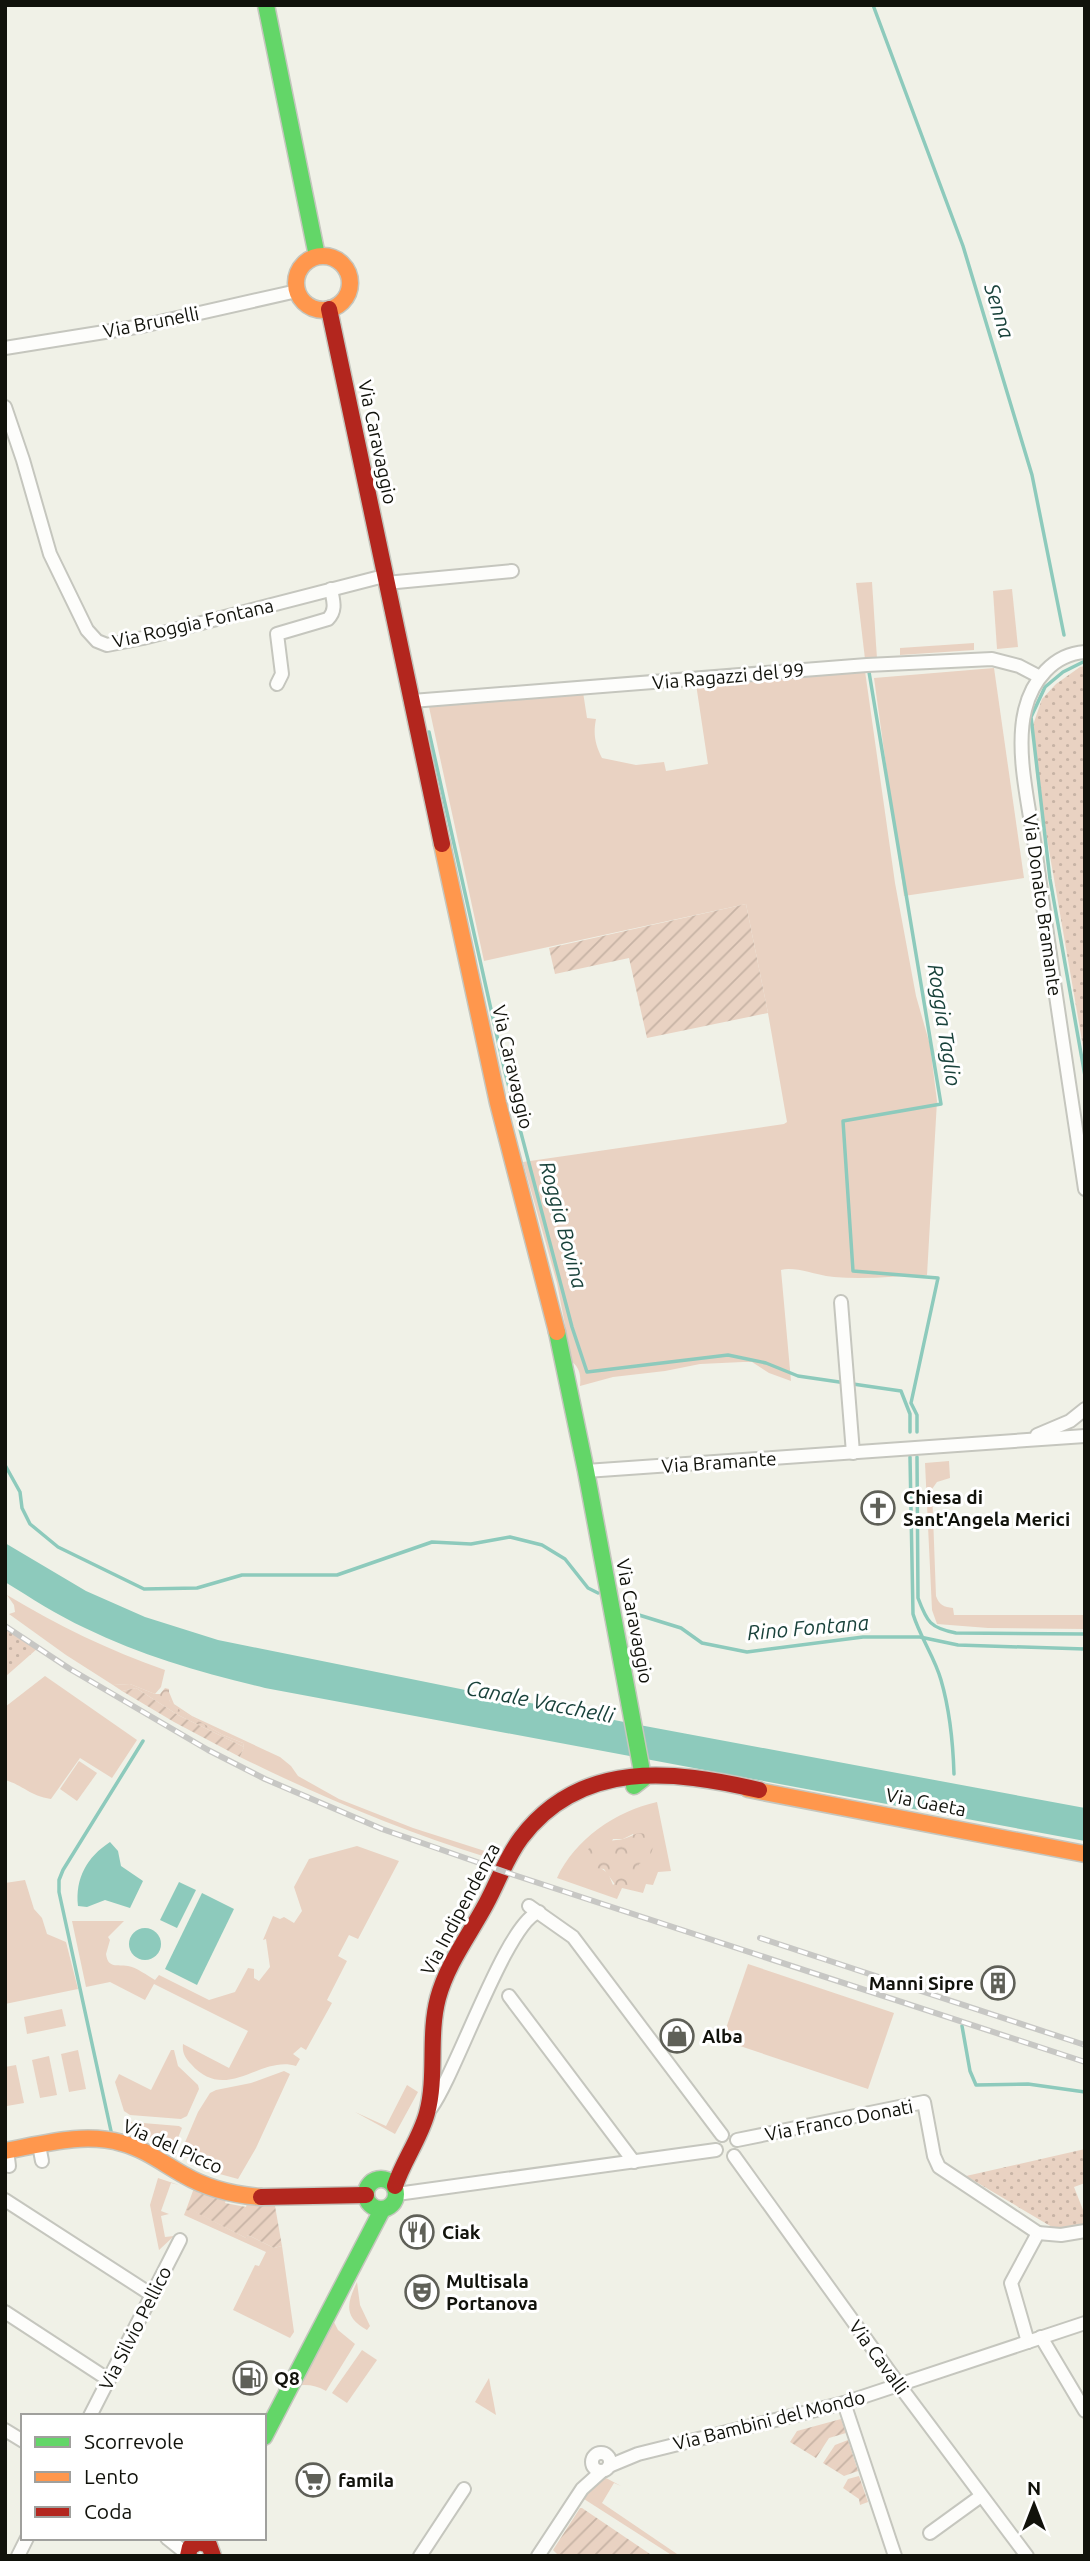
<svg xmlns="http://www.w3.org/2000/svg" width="1090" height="2561" font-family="Ubuntu,sans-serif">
<defs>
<pattern id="forest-crowns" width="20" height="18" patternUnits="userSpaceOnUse" patternTransform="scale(1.75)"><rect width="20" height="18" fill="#e9d2c2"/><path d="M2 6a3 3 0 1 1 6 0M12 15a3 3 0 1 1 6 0" fill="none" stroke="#c7b3a5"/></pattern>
<pattern id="park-dots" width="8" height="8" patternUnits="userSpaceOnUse" patternTransform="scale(1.75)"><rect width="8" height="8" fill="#e9d2c2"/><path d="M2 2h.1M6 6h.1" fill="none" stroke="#c7b3a5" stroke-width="1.8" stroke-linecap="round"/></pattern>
<pattern id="garden-furrows" width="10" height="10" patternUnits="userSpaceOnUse" patternTransform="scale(1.75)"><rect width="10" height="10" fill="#e9d2c2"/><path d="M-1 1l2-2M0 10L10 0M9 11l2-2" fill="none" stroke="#c7b3a5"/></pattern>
</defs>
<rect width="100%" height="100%" fill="#f0f1e7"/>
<g fill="#e9d2c2" fill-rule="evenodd">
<polygon points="872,582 877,659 865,659 856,583"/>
<polygon points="1012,589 1018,647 997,649 993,591"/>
<polygon points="974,643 974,650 900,655 900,648"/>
<polygon points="994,668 1024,878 904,896 874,678"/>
<path d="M865 671 895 883 916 996 930 1045 937 1101 927 1275C897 1276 865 1280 834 1277 819 1276 795 1266 781 1270L791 1381 769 1373 752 1362H743L700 1364 665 1371 613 1377 580 1386C581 1376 580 1368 572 1362L557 1283 523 1162 784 1124 787 1122 768 1013 746 904 484 961 429 707 583 692 587 718 596 719C593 734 595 744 602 758L636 765 664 762 666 771 708 764 696 684Z"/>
<path d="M949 1461 950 1478 937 1482 932 1489 936 1596C939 1605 944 1607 953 1608L954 1615H1085V1629L988 1628 937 1624 932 1610 925 1463Z"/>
<path d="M7 1595C57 1625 110 1651 165 1670L161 1687 155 1694 130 1684 113 1685 66 1655 9 1614 15 1612 14 1605Z"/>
<path d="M45 1676 137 1740 112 1778 80 1758 51 1799C30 1796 23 1785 5 1780V1707Z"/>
<path d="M169 1692 174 1704 192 1716 280 1757 291 1766 298 1776 339 1799 413 1828 488 1852 486 1857C402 1831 319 1796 240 1757L244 1747 243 1743 223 1735 172 1706 169 1700Z"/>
<polygon points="79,1761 97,1773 77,1801 60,1789"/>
<path d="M657 1802 671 1871 658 1872 653 1885 646 1884 643 1893 622 1888 617 1899 557 1878C575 1839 616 1811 657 1802ZM633 1834 641 1861 613 1885 608 1873 599 1867 613 1839H623Z"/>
<path d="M357 1846 399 1861 358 1939 349 1935 338 1956 347 1961 327 2000 332 2003 306 2050 301 2047 293 2054 300 2059 296 2066C260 2055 226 2104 191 2064 185 2058 182 2052 183 2044L229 2068 248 2031 154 1984 145 2000 110 1982 86 1987 72 1921H124L108 1937 110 1940 106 1954C108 1969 117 1964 128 1966 136 1967 148 1976 155 1980L159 1975 209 2000 235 1992 248 1968 254 1969V1978L259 1981 270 1967 266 1939 263 1940 273 1916 280 1919 284 1917 294 1923 302 1911 294 1887 309 1859Z"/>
<polygon points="25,1880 34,1909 42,1918 47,1934 66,1942 78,1989 5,2004 5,1883"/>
<polygon points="748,1964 894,2013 868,2089 722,2040"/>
<polygon points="62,2009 66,2026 27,2034 24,2017"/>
<polygon points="78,2050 86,2089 69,2092 61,2054"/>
<polygon points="171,2050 174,2050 178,2066 198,2085 199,2089 187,2116 181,2119 130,2115 124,2111 115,2082 119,2074 151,2090"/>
<polygon points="49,2056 57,2095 40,2098 32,2060"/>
<polygon points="16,2065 24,2103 7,2106 5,2067"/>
<polygon points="284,2071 290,2074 256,2148 238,2179 216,2173 180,2154 198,2112 210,2093 216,2090 251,2083"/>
<polygon points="407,2085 418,2092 395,2134 355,2112 386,2126"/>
<polygon points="131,2122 179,2126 182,2128 173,2150 129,2127"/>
<polygon points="158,2178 179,2185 171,2183 161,2211 169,2214 161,2216 165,2237 174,2236 159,2250 150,2205"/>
<polygon points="186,2210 192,2210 246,2238 248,2235 274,2248 282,2246 294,2332 290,2338 233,2310 255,2265 259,2266 266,2252 184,2215"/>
<path d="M357 2282 360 2305 370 2326 367 2330C343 2317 347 2303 357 2282Z"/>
<path d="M330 2314 338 2330 355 2344 326 2391C316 2385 306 2384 294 2386Z"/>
<polygon points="362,2350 377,2360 347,2403 332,2393"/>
<polygon points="489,2378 496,2415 475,2402"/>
<path d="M606 2478 621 2486 614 2483 602 2503 680 2556H673L584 2499C587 2490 595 2481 606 2478Z"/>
</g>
<g fill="url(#forest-crowns)">
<polygon points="130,1684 155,1694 160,1694 165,1688 169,1689 169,1700 173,1706 223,1735 243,1743 244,1747 178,1715 136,1688 122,1691 113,1685"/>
<path d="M639 1833 652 1835 655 1842 649 1859 639 1864 640 1875 633 1885 616 1886 604 1869 586 1867 583 1863C588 1837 604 1843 623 1839 628 1838 634 1834 639 1833Z"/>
</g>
<g fill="url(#park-dots)">
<polygon points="1085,666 1085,1058 1036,775 1033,725 1042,699 1056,684 1080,667"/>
<polygon points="5,1625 38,1648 5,1677"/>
<polygon points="1085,2149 1085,2183 1074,2187 1085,2215 1085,2224 1072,2228 1052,2227 966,2176"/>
</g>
<g fill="url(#garden-furrows)">
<polygon points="746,904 768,1013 647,1038 629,958 555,974 549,948"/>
<polygon points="136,1688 178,1715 244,1747 240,1757 174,1722 122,1691"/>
<polygon points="194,2188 226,2200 225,2203 246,2207 247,2203 275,2206 282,2246 274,2248 248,2235 246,2238 195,2212 186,2210"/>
<polygon points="841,2419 846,2433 829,2438 816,2458 790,2442 797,2431"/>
<polygon points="848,2440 858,2471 844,2476 823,2463 835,2445"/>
<polygon points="859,2476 868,2502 860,2505 859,2499 843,2488 848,2479"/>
<polygon points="580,2508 582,2508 653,2556 559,2556 553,2550"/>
</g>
<g fill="#8dcabc">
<path d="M5 1543 86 1591 145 1617 218 1640 634 1724 1085 1808V1841L265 1688C203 1673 142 1656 85 1628 57 1615 31 1598 5 1582Z"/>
<path d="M110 1842 118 1851 121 1866 143 1881 130 1908 105 1900 87 1907 78 1906C75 1878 87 1857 110 1842Z"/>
<polygon points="179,1882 196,1890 177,1928 160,1920"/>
<polygon points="202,1893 234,1909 197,1985 165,1969"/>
<circle cx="145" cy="1944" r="16"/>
</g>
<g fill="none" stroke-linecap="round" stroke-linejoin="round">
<g stroke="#8dcabc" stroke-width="3.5">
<polyline points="873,5 963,246 1032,475 1064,635"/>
<polyline points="1085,661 1063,672 1045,687 1031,717 1050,879 1085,1076"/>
<polyline points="869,672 941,1104 843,1121 853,1271 938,1278 911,1403 917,1415 917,1432"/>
<polyline points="429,732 505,1072 572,1327 587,1372 728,1355 766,1363 798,1376 901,1391 910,1414 910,1432"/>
<path d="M910 1457 913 1614C920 1637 935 1658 941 1680 950 1711 953 1742 954 1774"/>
<path d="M917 1457 918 1598C927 1622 930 1628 956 1633L1085 1634"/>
<polyline points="5,1465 20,1492 22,1508 30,1524 58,1547 144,1589 197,1588 242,1575 337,1575 432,1542 471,1544 510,1537 542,1545 565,1559 588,1588 598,1593"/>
<polyline points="626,1611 681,1628 702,1643 747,1652 863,1637 920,1637 958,1645 1085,1649"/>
<polyline points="962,2026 970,2071 976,2085 1028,2084 1085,2092"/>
<polyline points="111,2131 59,1892 59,1880 63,1870 143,1741"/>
</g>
<defs>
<g id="street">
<polyline points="5,348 142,326 297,291"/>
<polyline points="5,407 23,460 50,554 87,630 97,641 107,645 143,638 384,576"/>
<polyline points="386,583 512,571"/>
<path d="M1085 652C1053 654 1032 681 1025 710 1015 751 1029 806 1035 847 1050 961 1068 1075 1085 1189"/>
<path d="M277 684 282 674 277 634 328 619C337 610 333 600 331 589"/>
<polyline points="412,701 867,665 992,659 1019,666 1040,677"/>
<polyline points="841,1302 853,1453"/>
<polyline points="1037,1435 1070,1421 1085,1409"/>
<polyline points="586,1471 1085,1436"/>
<polyline points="529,1906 573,1937 722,2135"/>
<polyline points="509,1996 634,2162"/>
<path d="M431 2108C456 2074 507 1921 539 1912"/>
<polyline points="737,2140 924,2102 934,2156 939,2167 1038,2233 1011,2283 1028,2342"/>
<polyline points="39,2145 42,2161"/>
<polyline points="7,2150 9,2166"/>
<polyline points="734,2156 899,2385 1027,2556"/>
<polyline points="397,2194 716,2150"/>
<polyline points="5,2200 152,2295"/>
<polyline points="1038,2233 1061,2235 1085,2231"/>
<polyline points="5,2312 109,2380"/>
<polyline points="1041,2337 1085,2411"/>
<polyline points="844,2403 895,2556"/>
<polyline points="90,2416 180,2240"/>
<polyline points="5,2430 23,2441"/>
<circle cx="601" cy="2462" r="9"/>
<polyline points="609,2466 638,2454 844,2403 1085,2323"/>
<polyline points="930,2533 981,2496"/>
<polyline points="167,2538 187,2554"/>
<polyline points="18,2556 27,2538"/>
<polyline points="420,2556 464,2489"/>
<polyline points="538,2556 582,2489 602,2471"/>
</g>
<g id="fast">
<polyline points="266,5 317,256"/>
<polyline points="557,1332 586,1471 641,1766 643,1779 634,1786"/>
<circle cx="381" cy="2194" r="15"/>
<polyline points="264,2437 382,2210"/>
</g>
<g id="slow">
<circle cx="323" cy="283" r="27"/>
<polyline points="442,844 498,1103 557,1332"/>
<polyline points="748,1789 1085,1854"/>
<path d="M5 2151C43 2144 84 2132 122 2143 145 2149 164 2164 184 2175 208 2189 234 2195 261 2197"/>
</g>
<g id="jam">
<polyline points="329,309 442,844"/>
<path d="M395 2186C403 2161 420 2139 427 2113 437 2076 428 2036 438 1998 447 1964 470 1934 486 1904 498 1882 506 1858 521 1838 581 1759 673 1770 759 1790"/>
<polyline points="261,2197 366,2195"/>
<polyline points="188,2556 190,2547 199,2542 209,2545 213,2556"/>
</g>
</defs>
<use href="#street" stroke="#c5c6be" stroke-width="16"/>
<use href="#fast" stroke="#c5c6be" stroke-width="19"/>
<use href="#slow" stroke="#c5c6be" stroke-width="19"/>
<use href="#jam" stroke="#c5c6be" stroke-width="19"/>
<use href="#street" stroke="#fdfdfb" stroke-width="12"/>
<use href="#fast" stroke="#63d668" stroke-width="16"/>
<use href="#slow" stroke="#ff974d" stroke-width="16"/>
<use href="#jam" stroke="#b3261e" stroke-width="16"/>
<defs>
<g id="rail">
<polyline points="5,1626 70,1669 208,1750 265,1779 382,1829 514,1875 1085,2062"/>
<polyline points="760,1938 1085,2045"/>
</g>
</defs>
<use href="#rail" stroke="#c7c7c4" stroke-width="6"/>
<use href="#rail" stroke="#fff" stroke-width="3.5" stroke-dasharray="10" stroke-linecap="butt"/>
</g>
<defs>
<symbol id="church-ring" viewBox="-11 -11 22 22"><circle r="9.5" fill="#fff" stroke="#5f6058" stroke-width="1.5"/><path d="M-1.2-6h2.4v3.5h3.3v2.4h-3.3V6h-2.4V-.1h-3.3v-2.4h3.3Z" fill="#5f6058"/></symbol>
<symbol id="building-ring" viewBox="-11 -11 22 22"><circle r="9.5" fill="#fff" stroke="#5f6058" stroke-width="1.5"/><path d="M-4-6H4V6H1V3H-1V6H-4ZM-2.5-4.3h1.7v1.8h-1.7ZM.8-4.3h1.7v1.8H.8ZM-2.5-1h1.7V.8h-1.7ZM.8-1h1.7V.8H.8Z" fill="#5f6058"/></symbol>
<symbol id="shop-ring" viewBox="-11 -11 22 22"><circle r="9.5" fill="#fff" stroke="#5f6058" stroke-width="1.5"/><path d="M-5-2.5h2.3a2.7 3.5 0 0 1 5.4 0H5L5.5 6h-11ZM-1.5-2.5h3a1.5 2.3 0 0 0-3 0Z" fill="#5f6058"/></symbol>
<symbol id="restaurant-ring" viewBox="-11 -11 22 22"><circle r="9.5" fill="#fff" stroke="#5f6058" stroke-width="1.5"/><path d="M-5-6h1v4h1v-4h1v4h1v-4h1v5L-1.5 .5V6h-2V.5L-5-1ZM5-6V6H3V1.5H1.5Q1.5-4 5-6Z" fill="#5f6058"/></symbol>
<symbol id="theatre-ring" viewBox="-11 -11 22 22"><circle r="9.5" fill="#fff" stroke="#5f6058" stroke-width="1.5"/><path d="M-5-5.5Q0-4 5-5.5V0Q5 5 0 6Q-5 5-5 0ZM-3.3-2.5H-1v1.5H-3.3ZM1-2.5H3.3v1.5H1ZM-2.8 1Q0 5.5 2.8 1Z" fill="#5f6058"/></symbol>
<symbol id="fuel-ring" viewBox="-11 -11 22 22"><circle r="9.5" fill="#fff" stroke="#5f6058" stroke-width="1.5"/><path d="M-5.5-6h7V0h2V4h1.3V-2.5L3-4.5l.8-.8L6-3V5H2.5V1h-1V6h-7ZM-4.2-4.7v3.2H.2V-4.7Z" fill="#5f6058"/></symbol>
<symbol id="supermarket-ring" viewBox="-11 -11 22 22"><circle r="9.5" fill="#fff" stroke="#5f6058" stroke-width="1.5"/><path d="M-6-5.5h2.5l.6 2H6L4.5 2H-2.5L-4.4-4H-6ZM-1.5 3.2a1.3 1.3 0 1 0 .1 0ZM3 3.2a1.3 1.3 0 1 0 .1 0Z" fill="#5f6058"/></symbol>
</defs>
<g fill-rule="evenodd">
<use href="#church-ring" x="859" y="1489" width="38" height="38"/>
<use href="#building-ring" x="979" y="1964" width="38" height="38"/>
<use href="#shop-ring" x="658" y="2017" width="38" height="38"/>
<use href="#restaurant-ring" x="398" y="2213" width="38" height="38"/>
<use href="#theatre-ring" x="403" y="2273" width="38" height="38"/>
<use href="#fuel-ring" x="231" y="2359" width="38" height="38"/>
<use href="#supermarket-ring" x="294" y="2461" width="38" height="38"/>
</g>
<g text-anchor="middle" stroke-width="6" stroke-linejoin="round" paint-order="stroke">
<g font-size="19" fill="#11120b" stroke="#fff">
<text transform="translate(151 322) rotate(-11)" y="7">Via Brunelli</text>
<text transform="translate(378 442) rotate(78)" y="7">Via Caravaggio</text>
<text transform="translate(193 623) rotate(-13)" y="7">Via Roggia Fontana</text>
<text transform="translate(728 676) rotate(-5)" y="7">Via Ragazzi del 99</text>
<text transform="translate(1043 905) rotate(82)" y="7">Via Donato Bramante</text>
<text transform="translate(513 1067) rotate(77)" y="7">Via Caravaggio</text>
<text transform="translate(719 1462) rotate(-4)" y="7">Via Bramante</text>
<text transform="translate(635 1621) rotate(79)" y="7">Via Caravaggio</text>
<text transform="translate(926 1802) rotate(11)" y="7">Via Gaeta</text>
<text transform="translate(460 1909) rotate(-62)" y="7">Via Indipendenza</text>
<text transform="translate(839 2120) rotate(-11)" y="7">Via Franco Donati</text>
<text transform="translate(173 2146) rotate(24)" y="7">Via del Picco</text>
<text transform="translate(135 2328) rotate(-63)" y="7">Via Silvio Pellico</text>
<text transform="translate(879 2357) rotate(54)" y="7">Via Cavalli</text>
<text transform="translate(769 2420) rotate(-14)" y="7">Via Bambini del Mondo</text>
</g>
<g font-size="19" font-weight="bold" fill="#11120b" stroke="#fff" text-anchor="start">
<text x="903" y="1504">Chiesa di<tspan x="903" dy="22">Sant'Angela Merici</tspan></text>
<text x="974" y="1990" text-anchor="end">Manni Sipre</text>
<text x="702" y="2043">Alba</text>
<text x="442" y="2239">Ciak</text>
<text x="446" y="2288">Multisala<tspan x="446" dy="22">Portanova</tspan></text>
<text x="274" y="2385">Q8</text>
<text x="338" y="2487">famila</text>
</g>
<g font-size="21" font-style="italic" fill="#19423b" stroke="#fff">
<text transform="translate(999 311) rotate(73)" y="7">Senna</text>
<text transform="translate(944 1025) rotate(81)" y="7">Roggia Taglio</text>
<text transform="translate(563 1225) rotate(75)" y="7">Roggia Bovina</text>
<text transform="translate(808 1628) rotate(-5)" y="7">Rino Fontana</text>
<text transform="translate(540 1702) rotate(11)" y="7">Canale Vacchelli</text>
</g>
</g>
<rect width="1090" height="2561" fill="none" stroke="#11120b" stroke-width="14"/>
<rect x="21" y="2414" width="245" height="126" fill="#ffffff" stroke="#a0a09d" stroke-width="2"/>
<rect x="35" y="2437" width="35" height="10" fill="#63d668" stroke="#a0a09d" stroke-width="2"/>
<text x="84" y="2449" font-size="21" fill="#11120b">Scorrevole</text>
<rect x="35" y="2472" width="35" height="10" fill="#ff974d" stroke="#a0a09d" stroke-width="2"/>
<text x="84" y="2484" font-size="21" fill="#11120b">Lento</text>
<rect x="35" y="2507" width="35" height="10" fill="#b3261e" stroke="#a0a09d" stroke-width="2"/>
<text x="84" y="2519" font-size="21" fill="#11120b">Coda</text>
<g transform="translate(1034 2505)" stroke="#ffffff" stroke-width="5" paint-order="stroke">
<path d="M0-5L12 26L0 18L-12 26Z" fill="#11120b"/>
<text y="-10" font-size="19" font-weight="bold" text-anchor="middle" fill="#11120b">N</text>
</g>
</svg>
